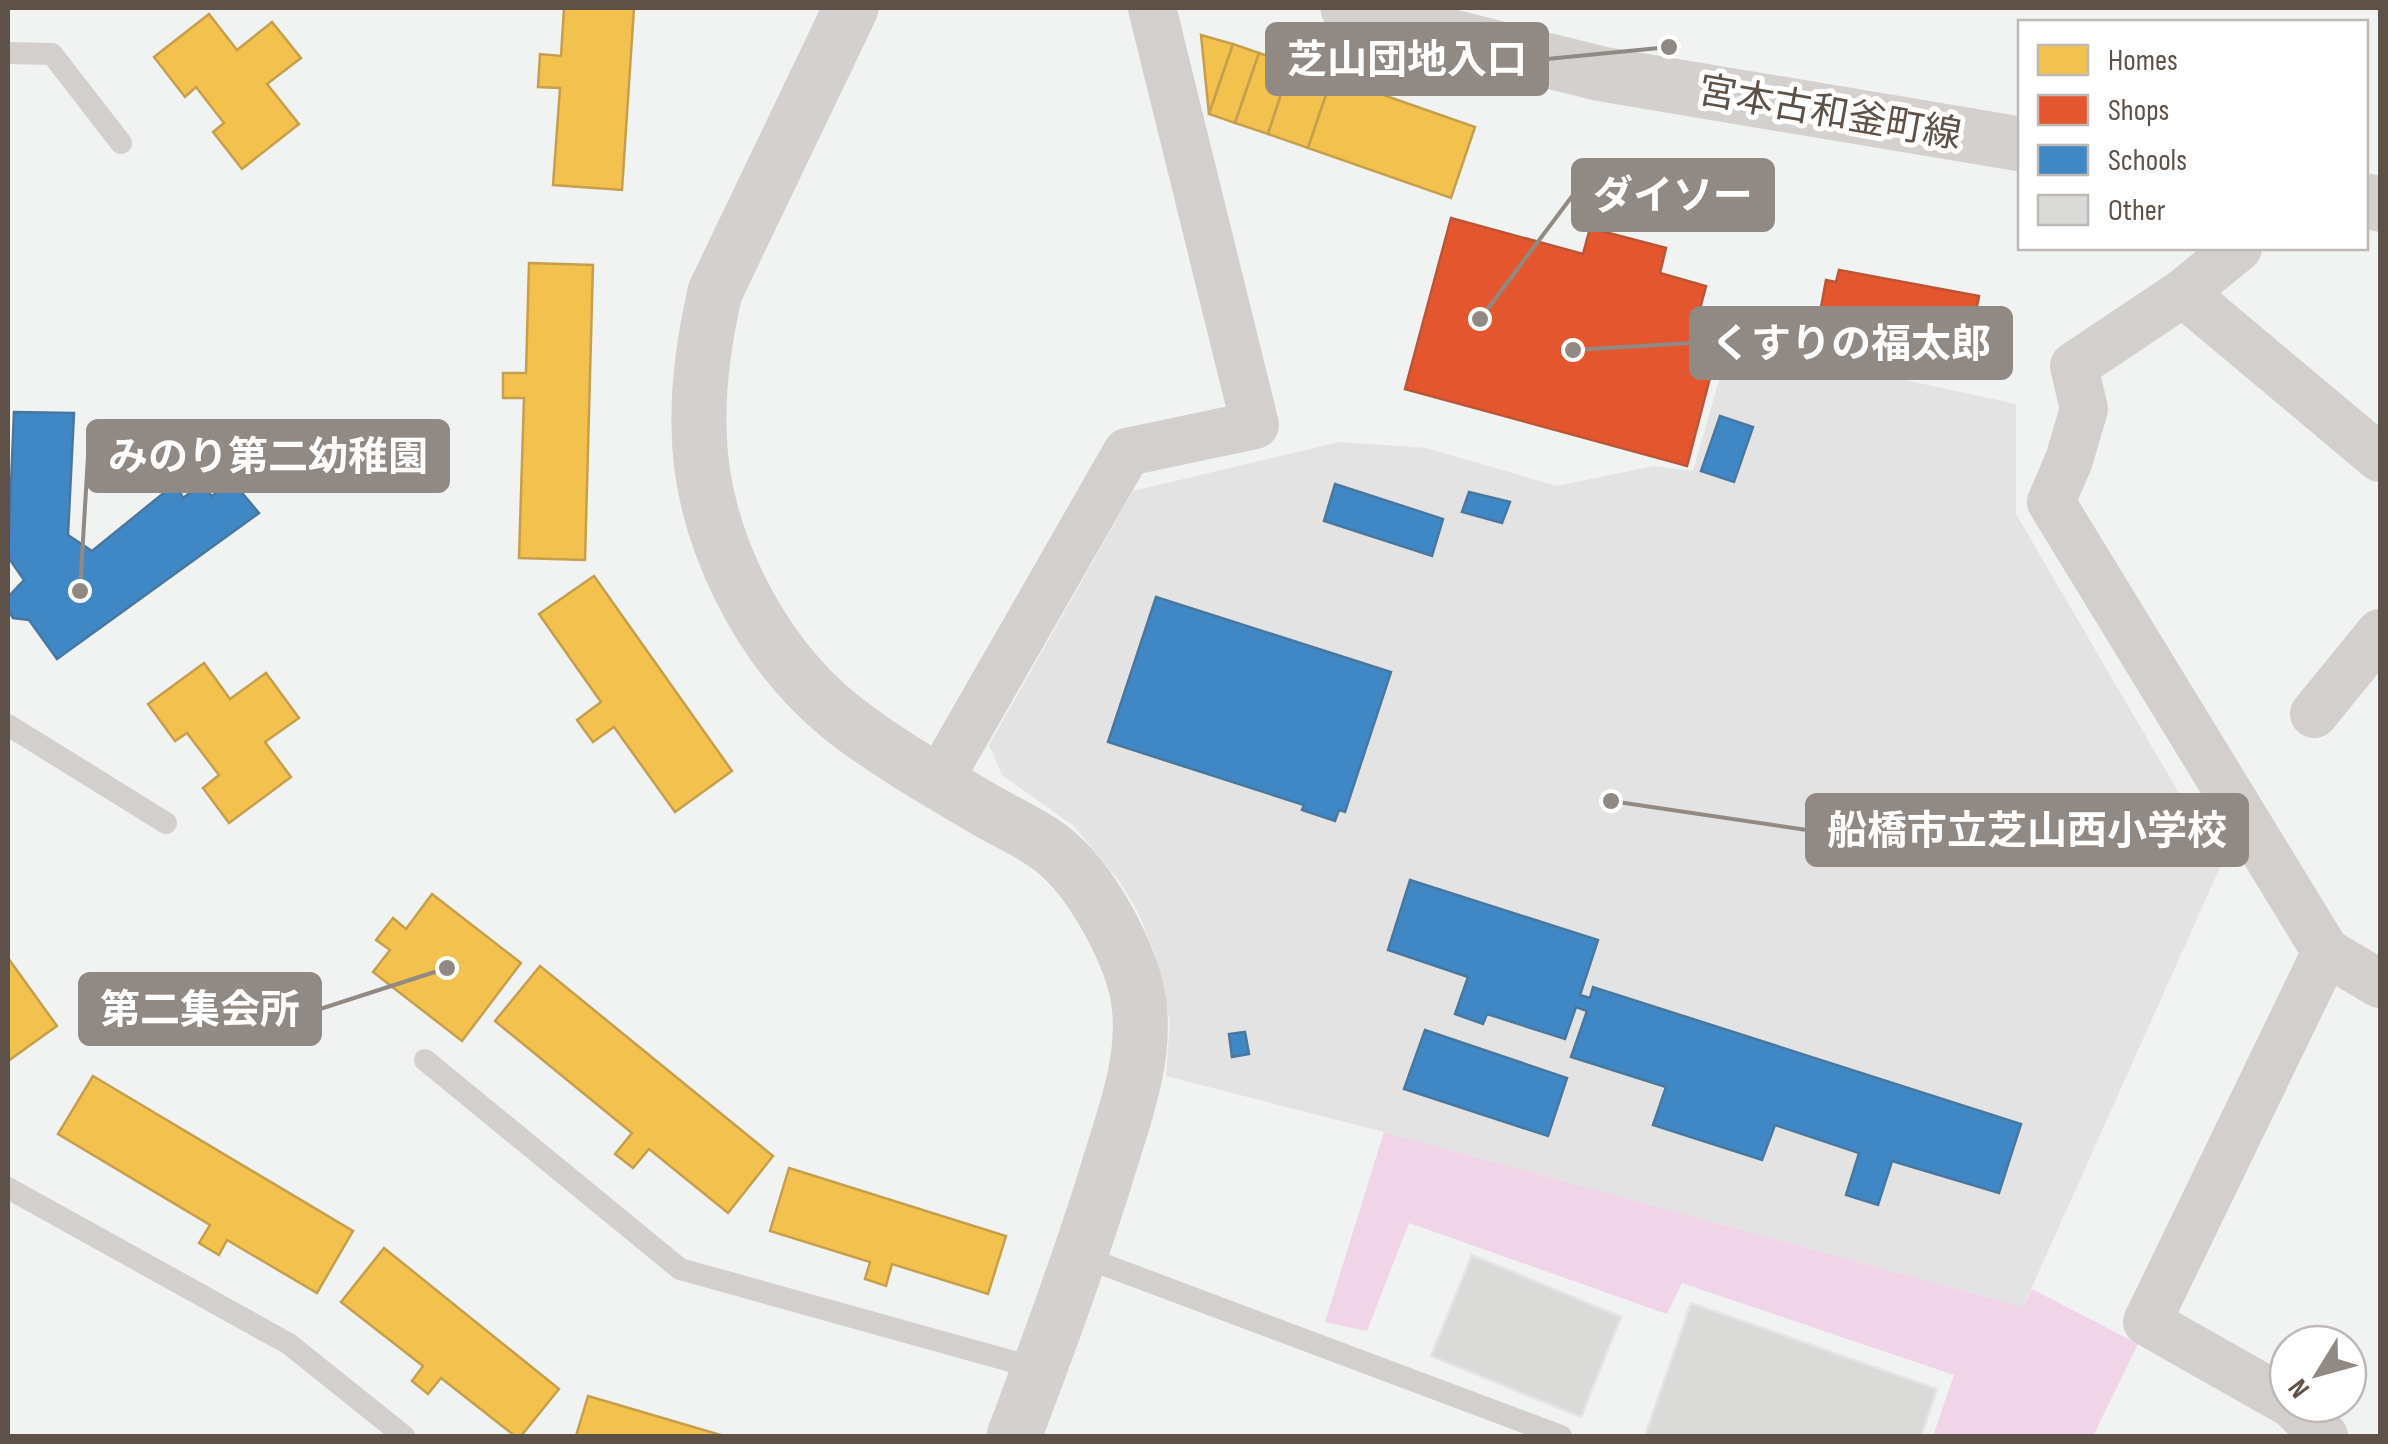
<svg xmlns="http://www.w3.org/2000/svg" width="2388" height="1444" font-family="'Sofia Sans Condensed','Noto Sans JP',sans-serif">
<rect width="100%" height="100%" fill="#f1f2f2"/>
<polygon fill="#e2e3e2" points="1730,342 2016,404 2016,514 2221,865 2023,1307 1384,1132 1166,1076 1170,1021 1155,954 1138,912 1120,882 1074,826 1002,775 989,745 1133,491 1339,442 1426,448 1557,486 1654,466 1693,471"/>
<polygon fill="#f0d5e8" points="1384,1132 2023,1307 2032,1289 2138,1344 2093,1436 1933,1436 1954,1375 1682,1283 1667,1314 1409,1223 1367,1331 1325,1322"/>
<g fill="#f2c14e" stroke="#c69f4c" stroke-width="2.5">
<polygon points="564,8 634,8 622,190 553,185 560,88 538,87 540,54 561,56"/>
<polygon points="209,14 237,50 272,22 301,58 267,84 299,124 242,169 213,132 224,123 196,87 185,97 154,57"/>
<polygon points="1201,35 1233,44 1209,114"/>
<polygon points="1233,44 1259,53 1235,123 1209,114"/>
<polygon points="1259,53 1291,64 1268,134 1235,123"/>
<polygon points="1291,64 1332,77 1308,148 1268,134"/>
<polygon points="1332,77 1475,127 1451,198 1308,148"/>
<polygon points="529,263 593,265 585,560 519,558 524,398 503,398 503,373 526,373"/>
<polygon points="594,576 732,771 675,812 614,727 593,742 577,720 601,702 539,614"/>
<polygon points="204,663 230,699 266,673 299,718 265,742 291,777 229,823 203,788 219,775 187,733 175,741 148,704"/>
<polygon points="432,894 521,963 462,1041 373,972 390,950 376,940 393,918 406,929"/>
<polygon points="8,958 57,1026 8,1061"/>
<polygon points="540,966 773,1156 728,1213 649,1149 633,1168 615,1154 632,1133 495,1021"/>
<polygon points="93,1076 353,1231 317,1293 227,1240 219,1255 199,1243 210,1225 58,1134"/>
<polygon points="789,1168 1006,1236 988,1294 892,1264 886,1286 865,1279 870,1262 770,1231"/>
<polygon points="384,1248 559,1389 521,1436 515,1436 441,1378 428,1394 412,1381 423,1366 341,1302"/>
<polygon points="588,1396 724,1436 576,1436"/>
</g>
<g fill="#e4572e" stroke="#bc5536" stroke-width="2.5">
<polygon points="1451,218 1583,254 1590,228 1666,248 1660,273 1706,286 1691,343 1717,351 1687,466 1405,389"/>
<polygon points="1839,270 1979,296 1968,351 1818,324 1826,280 1836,282"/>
</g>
<g fill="#3f88c5" stroke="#48789f" stroke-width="2.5">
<polygon points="14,412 74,413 68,535 92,551 176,483 183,498 201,484 212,496 232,481 259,513 57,659 29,620 13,618 8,610 9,596 24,580 8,557"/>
<polygon points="1720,416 1753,427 1734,482 1701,471"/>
<polygon points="1335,484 1443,519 1432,556 1324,521"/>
<polygon points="1469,492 1510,502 1502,523 1462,512"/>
<polygon points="1156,597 1391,672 1345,812 1339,810 1335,821 1302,810 1304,805 1108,742"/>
<polygon points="1410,880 1598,940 1580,995 1590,998 1593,987 2021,1124 1999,1193 1892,1161 1878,1205 1846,1195 1859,1153 1775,1125 1762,1160 1653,1125 1666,1087 1571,1057 1587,1011 1576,1007 1565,1039 1487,1014 1483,1024 1455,1014 1468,977 1388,950"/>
<polygon points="1425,1030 1567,1078 1548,1136 1404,1089"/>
<polygon points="1245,1032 1249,1054 1232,1057 1229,1034"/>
</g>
<g fill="#dadad9" stroke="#e4e4e3" stroke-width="2.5">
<polygon points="1472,1255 1621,1317 1581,1417 1431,1356"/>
<polygon points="1691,1303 1937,1389 1921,1436 1645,1436"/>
</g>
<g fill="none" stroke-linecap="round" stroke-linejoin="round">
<g stroke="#d2cfcd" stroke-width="22">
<polyline points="8,53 52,54 121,143"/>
<polyline points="8,725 166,823"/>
<polyline points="425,1060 680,1269 1039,1369"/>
<polyline points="8,1188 289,1344 404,1436"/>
<polyline points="1081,1256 1561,1436"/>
</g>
<g stroke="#d2cfcd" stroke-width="48">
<polyline points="2238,248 2183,293 2074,366 2084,409 2069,460 2051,502 2326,952 2380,984"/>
<polyline points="2183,293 2380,458"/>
<polyline points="2314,714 2380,633"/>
<polyline points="939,780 1127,452 1255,425 1152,8"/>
<polyline points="2288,1402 2147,1322 2326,952"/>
<polyline points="2292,1404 2324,1436"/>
</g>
<g stroke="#d3d0cd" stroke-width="55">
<path d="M851 8 715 292C705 336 698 382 699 427 700 533 758 650 841 717 885 752 938 782 987 811 1008 823 1033 834 1052 849 1091 879 1133 956 1139 1004 1146 1059 1125 1114 1109 1166 1081 1258 1048 1347 1014 1436"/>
<polyline points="1348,8 1452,37 1602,74 2020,144"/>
<polyline points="2366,201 2380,204"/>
</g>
</g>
<g text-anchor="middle" stroke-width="10" stroke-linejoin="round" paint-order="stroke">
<g font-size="38" fill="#5e5147" stroke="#fff">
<text transform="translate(1830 112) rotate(10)" y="13">宮本古和釜町線</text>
</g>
</g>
<path fill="none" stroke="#918983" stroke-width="4" d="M1669 47L1547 59M1480 319L1573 195M1573 350L1691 343M80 591L88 456M1611 801L1807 830M447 968L320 1009"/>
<g fill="#918983" stroke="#fff" stroke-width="4">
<circle cx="1669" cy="47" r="10"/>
<circle cx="1480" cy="319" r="10"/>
<circle cx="1573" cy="350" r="10"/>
<circle cx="80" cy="591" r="10"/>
<circle cx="1611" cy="801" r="10"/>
<circle cx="447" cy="968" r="10"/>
</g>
<g fill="#918983" stroke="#918983" stroke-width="4">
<rect x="1267" y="24" width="280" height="70" rx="10"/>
<rect x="1573" y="160" width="200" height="70" rx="10"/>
<rect x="1691" y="308" width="320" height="70" rx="10"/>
<rect x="88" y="421" width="360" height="70" rx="10"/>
<rect x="1807" y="795" width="440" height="70" rx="10"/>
<rect x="80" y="974" width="240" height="70" rx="10"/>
</g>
<g font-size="40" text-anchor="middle" font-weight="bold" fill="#fff">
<text x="1407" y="73">芝山団地入口</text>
<text x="1673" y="209">ダイソー</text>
<text x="1851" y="357">くすりの福太郎</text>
<text x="268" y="470">みのり第二幼稚園</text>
<text x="2027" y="844">船橋市立芝山西小学校</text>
<text x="200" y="1023">第二集会所</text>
</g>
<rect width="2388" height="1444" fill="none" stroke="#5e5147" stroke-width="20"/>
<rect x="2018" y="20" width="350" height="230" fill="#ffffff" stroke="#bfb9b5" stroke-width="2.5"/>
<rect x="2038" y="45" width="50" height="30" fill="#f2c14e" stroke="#bfb9b5" stroke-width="2.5"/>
<text x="2108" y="70" font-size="30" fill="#5e5147">Homes</text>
<rect x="2038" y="95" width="50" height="30" fill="#e4572e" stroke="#bfb9b5" stroke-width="2.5"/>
<text x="2108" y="120" font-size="30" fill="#5e5147">Shops</text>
<rect x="2038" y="145" width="50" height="30" fill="#3f88c5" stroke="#bfb9b5" stroke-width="2.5"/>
<text x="2108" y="170" font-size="30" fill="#5e5147">Schools</text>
<rect x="2038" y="195" width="50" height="30" fill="#dadad9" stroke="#bfb9b5" stroke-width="2.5"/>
<text x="2108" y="220" font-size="30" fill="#5e5147">Other</text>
<g transform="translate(2318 1374) rotate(233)"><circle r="48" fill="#ffffff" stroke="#bfb9b5" stroke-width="2.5"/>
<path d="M0-8L18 38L0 25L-18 38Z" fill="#918983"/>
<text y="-15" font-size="28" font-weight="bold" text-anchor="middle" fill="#5e5147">N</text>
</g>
</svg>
